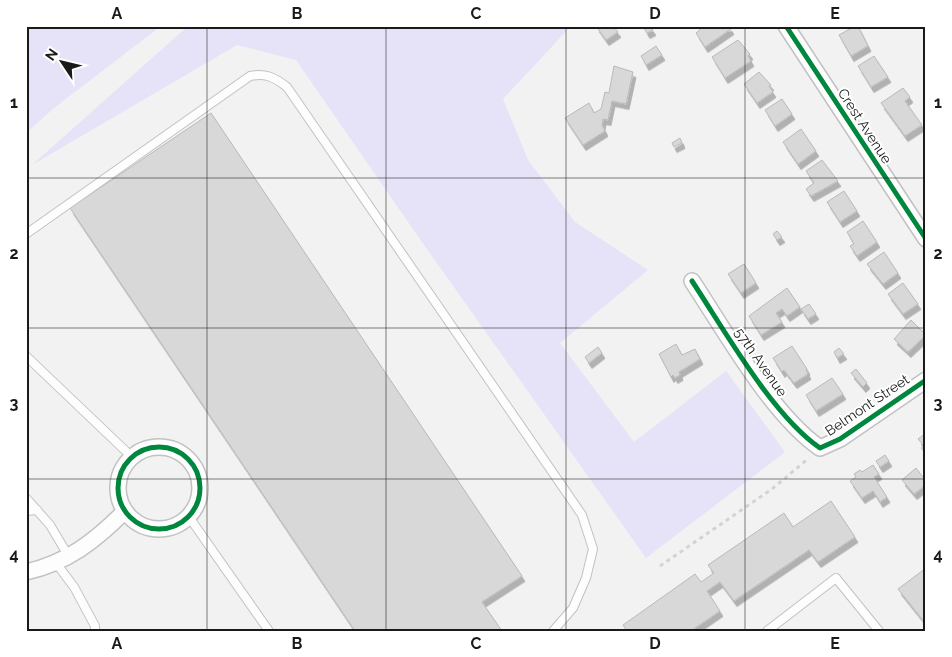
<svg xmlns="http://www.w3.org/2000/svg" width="952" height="657" font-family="Raleway,sans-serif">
<defs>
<filter id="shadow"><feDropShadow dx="3" dy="5.5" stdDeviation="0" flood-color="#0004"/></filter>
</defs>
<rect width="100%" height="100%" fill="#f2f2f3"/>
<g fill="#e6e2f8">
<polygon points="26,26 161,26 54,108 26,133"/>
<polygon points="188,26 571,26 503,99 528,160 575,222 648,270 560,343 634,442 726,371 785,452 646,558 417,235 296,60 237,45 32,165"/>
</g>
<g fill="#d8d8d9" stroke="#b9b9ba" filter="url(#shadow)">
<polygon points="596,26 613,26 618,32 606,40"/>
<polygon points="646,26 650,26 653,30 647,33 644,28"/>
<polygon points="704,26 729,26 731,29 705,47 696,33"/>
<polygon points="855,26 858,26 868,46 851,56 839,35"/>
<polygon points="738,40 750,54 748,56 751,61 725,78 712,57"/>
<polygon points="656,46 662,55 646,65 641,56"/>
<polygon points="874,56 888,77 871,87 858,66"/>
<polygon points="614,66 633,72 626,104 612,101 608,120 603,119 602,125 605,131 583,145 565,118 589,103 594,113 601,109 605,92 609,93"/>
<polygon points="759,72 771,85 769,86 773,92 757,103 744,84"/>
<polygon points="903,88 910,97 905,101 922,125 905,136 881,103"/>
<polygon points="782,99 792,114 775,126 765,110"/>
<polygon points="211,113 522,576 482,602 502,631 355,631 70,208"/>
<polygon points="801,129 816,151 798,164 783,142"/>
<polygon points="680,138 682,143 674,147 672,143"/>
<polygon points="822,160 838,181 811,196 806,189 814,183 806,171"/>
<polygon points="844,191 857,211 840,222 827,202"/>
<polygon points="863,221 877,242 857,256 850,246 854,244 847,232"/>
<polygon points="777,231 782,237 777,240 773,234"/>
<polygon points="884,252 898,273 883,284 867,264"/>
<polygon points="744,264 756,283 741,293 728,274"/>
<polygon points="903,283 918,304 903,314 888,294"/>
<polygon points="787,288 800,307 787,316 782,309 776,313 782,322 761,335 749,316"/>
<polygon points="809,304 816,314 808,319 801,309"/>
<polygon points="911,320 926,335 908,352 894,339"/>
<polygon points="676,344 682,355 695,349 700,359 679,372 680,375 675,378 673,375 671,377 659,354"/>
<polygon points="792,346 807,369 806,370 808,374 794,383 784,370 782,372 773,358"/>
<polygon points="598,347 602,353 589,363 585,357"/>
<polygon points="839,348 844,354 837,358 834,352"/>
<polygon points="856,369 867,383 863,387 851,373"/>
<polygon points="832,378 843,394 816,411 806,395"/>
<polygon points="926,433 926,454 921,448 924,446 918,439"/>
<polygon points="885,455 889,461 880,467 876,461"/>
<polygon points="873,465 879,474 874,477 887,497 880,502 873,491 862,498 850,481 856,477 854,474 860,470 862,472"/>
<polygon points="916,468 926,481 926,485 914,494 902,480"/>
<polygon points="831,501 855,537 818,562 809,550 734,601 720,582 707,591 720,611 691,631 627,631 623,625 695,574 701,582 714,573 708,565 784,513 793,527"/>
<polygon points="926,568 926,624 898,589"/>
</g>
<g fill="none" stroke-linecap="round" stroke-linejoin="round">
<defs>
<g id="lane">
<path d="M26 234 250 76C266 73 274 77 287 87L582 515 593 549 586 578 573 608 553 631"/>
<polyline points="26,356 132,457"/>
<polyline points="26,498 50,525 69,557"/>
<polyline points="26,511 37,510"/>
<polyline points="189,517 269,631"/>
<polyline points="56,563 74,587 95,626 95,631"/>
<polyline points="767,631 836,578 879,631"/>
</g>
<g id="street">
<polyline points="786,26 926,239"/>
<path d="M692 281C725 331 772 415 820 448L840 439 926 380"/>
<circle cx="159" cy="488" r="41"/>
<path d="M26 572C67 563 95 541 124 512"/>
</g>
</defs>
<use href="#lane" stroke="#c2c2c3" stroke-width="10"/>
<use href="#street" stroke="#c2c2c3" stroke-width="18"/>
<polyline stroke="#d3d3d4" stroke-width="3" stroke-dasharray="4 4" stroke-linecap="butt" points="660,566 772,489 809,458"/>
<use href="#lane" stroke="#fdfdfd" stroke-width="8"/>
<use href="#street" stroke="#fdfdfd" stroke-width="15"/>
<defs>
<g id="cycleway">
<polyline points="786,26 926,239"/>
<path d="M692 281C725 331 772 415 820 448L840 439 926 380"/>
<circle cx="159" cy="488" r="41"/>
</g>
</defs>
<use href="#cycleway" stroke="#fff" stroke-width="8"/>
<use href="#cycleway" stroke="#00873e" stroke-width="5"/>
</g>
<path fill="none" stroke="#1a1a1b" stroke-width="1" stroke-opacity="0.55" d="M207 26V631M386 26V631M566 26V631M745 26V631M26 178H926M26 328H926M26 479H926"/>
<g text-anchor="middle" stroke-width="4" stroke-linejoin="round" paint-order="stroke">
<g font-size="14" fill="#1a1a1b" stroke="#fff">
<text transform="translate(865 126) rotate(57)" y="5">Crest Avenue</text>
<text transform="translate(761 362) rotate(55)" y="5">57th Avenue</text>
<text transform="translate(867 405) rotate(-34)" y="5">Belmont Street</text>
</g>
</g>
<rect width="952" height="657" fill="none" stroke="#ffffff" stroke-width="55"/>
<g transform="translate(62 62) rotate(305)" stroke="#ffffff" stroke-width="4" paint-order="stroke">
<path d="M0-4L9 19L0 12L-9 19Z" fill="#1a1a1b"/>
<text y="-8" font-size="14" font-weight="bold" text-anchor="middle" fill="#1a1a1b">N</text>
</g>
<rect x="28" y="28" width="896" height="602" fill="none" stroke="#1a1a1b" stroke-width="2"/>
<g font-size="16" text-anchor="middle" font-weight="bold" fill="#1a1a1b">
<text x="117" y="19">A</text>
<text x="297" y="19">B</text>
<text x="476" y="19">C</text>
<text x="655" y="19">D</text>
<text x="835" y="19">E</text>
<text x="14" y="108">1</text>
<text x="938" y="108">1</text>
<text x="14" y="259">2</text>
<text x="938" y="259">2</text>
<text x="14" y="409">3</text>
<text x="938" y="409">3</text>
<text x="14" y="560">4</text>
<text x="938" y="560">4</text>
<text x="117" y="649">A</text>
<text x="297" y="649">B</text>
<text x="476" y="649">C</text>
<text x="655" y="649">D</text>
<text x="835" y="649">E</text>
</g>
</svg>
